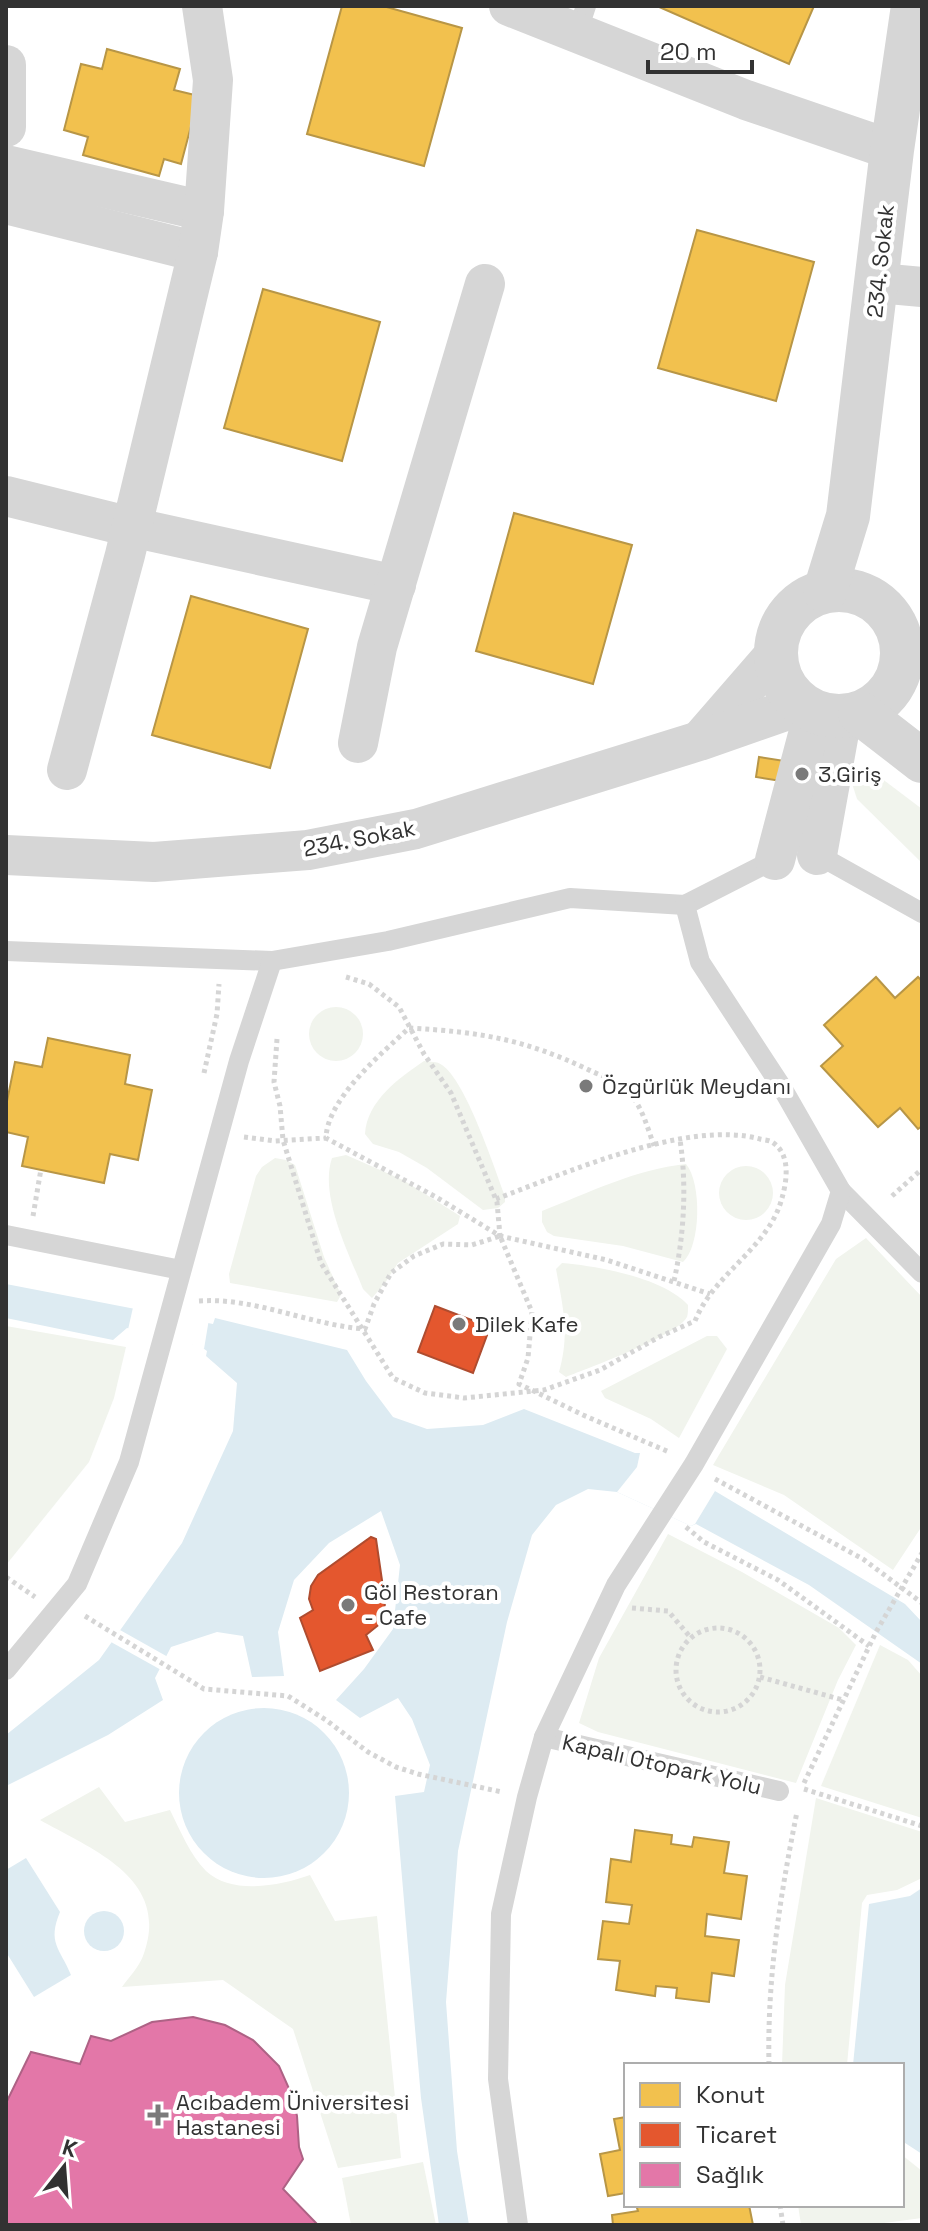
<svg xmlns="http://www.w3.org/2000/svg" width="928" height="2231" font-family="'Space Grotesk',sans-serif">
<rect width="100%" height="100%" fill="#fff"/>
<g fill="#f1f4ed">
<polygon points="848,771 881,778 922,809 922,863 857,799"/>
<circle cx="336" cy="1034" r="27"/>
<path d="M424 1061C430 1062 437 1061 442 1065 466 1081 494 1167 505 1196V1202L498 1208 483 1210 427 1168 399 1152 373 1144 365 1134C367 1101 399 1078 424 1061Z"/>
<path d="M346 1155 403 1180 460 1216 458 1224 398 1263 385 1283 372 1298 363 1289C349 1253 319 1196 332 1158Z"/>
<polygon points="275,1158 286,1160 295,1165 324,1257 341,1295 337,1302 230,1283 229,1274 256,1176 262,1167"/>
<path d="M686 1164C702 1183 701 1246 683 1262L623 1246 554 1236 547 1232 542 1222V1211C588 1193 636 1169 686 1164Z"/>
<circle cx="746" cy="1193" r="27"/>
<polygon points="866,1238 922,1297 922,1526 893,1570 784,1495 713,1465 836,1259"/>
<path d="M562 1263C598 1266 664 1278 688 1305 688 1309 688 1314 687 1317 677 1336 588 1368 566 1377L559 1372C570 1333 563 1308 556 1269Z"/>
<polygon points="6,1326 126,1347 114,1398 89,1462 6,1565"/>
<polygon points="707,1336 717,1336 727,1349 679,1438 651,1419 605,1398 601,1391"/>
<polygon points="668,1534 742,1572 839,1628 856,1645 838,1680 796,1783 598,1732 579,1723 599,1658"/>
<polygon points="880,1645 908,1660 922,1676 922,1818 821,1786"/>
<path d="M99 1787 125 1822 170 1810C180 1830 190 1855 206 1871 231 1895 280 1886 310 1875L335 1921 377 1916 401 2158 338 2168 293 2029 223 1980 122 1987C129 1977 139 1967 143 1956 172 1879 93 1850 40 1820Z"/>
<polygon points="816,1798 922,1832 922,1878 897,1890 867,1895 862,1903 847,2065 782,2065 785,1985"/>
<polygon points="902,2155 922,2171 922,2218 869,2225 801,2225 798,2205 902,2205"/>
<polygon points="423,2162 436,2225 351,2225 342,2178"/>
</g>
<g fill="#ddebf2">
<polygon points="6,1284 213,1324 215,1318 347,1350 366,1381 393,1417 427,1429 483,1425 524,1409 635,1453 640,1453 715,1491 905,1604 922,1622 922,1664 809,1585 696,1524 691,1526 617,1492 588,1489 556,1505 532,1535 507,1622 458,1851 446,2002 457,2151 469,2225 439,2225 421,2098 395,1796 424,1792 430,1765 412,1719 398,1698 360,1718 336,1700 364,1669 393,1629 400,1565 381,1511 329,1543 294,1580 278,1632 284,1676 252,1677 243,1636 217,1632 171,1647 155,1678 163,1700 108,1735 6,1786 6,1735 99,1660 182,1543 233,1431 237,1383 206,1356 207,1351 200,1346 127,1328 113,1340 6,1318"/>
<circle cx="264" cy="1793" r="85"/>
<path d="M26 1858 60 1912C47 1943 60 1948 71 1975L34 1997 6 1952V1870Z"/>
<polygon points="922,1888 922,2154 902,2141 902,2065 853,2065 869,1904 910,1896"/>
<circle cx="104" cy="1931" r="20"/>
</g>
<g fill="#fff">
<polygon points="134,1303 209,1319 204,1349 191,1344 189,1348 127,1334"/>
<polygon points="640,1453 649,1453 709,1484 715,1491 695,1524 691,1526 617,1492 637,1467"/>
<polygon points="120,1630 168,1657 163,1671 111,1642"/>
</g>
<g fill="#f2c14e" stroke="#b89646" stroke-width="2">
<polygon points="342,6 383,6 462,28 424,166 307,134"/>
<polygon points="657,6 814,6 789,64"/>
<polygon points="107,49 180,69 174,90 199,96 181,164 164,159 159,176 83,155 88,137 64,130 81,64 102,69"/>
<polygon points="697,230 814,262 776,401 658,368"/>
<polygon points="263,289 380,322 342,461 224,428"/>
<polygon points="514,513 632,545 593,684 476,651"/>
<polygon points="191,596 308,629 270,768 152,735"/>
<polygon points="759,757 848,771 845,791 756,777"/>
<polygon points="876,977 895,998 918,977 922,981 922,1126 918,1129 900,1108 878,1127 821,1066 843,1046 824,1025"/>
<polygon points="48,1038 130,1055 125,1084 152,1090 138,1160 110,1154 104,1183 22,1166 28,1137 6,1132 6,1106 15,1062 42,1067"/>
<polygon points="635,1830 672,1835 671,1844 692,1847 694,1837 729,1842 724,1873 747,1876 741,1919 707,1914 705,1936 739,1940 734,1976 712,1973 709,2002 676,1998 677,1988 656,1986 655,1996 616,1990 620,1961 598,1959 603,1921 629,1924 632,1905 606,1902 611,1859 631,1862"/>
<polygon points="626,2117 626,2193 608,2196 600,2154 620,2150 614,2119"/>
<polygon points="636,2205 749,2205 753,2225 613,2225 612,2215 638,2211"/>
</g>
<g fill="#e4572e" stroke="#af4c2f" stroke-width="2">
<polygon points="435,1306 490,1327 473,1373 418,1352"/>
<polygon points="371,1537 376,1539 385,1601 384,1616 381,1623 366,1635 373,1650 320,1671 300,1618 313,1610 309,1599 311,1586 318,1575"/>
</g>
<polygon fill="#e377a8" stroke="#ae6285" stroke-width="2" points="193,2017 225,2025 253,2040 279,2066 291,2093 297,2116 299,2147 303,2159 283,2189 318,2225 6,2225 6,2103 31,2052 80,2064 91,2036 111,2041 152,2022"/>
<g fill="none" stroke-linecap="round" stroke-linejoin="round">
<g stroke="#d5d5d5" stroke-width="5" stroke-dasharray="4 4" stroke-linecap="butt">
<polyline points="346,977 369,984 399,1007 424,1054 451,1093 497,1202 500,1236"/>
<path d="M277 1039 274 1082 280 1106 283 1140 321 1263 393 1378 425 1393 464 1398 544 1390 600 1370 659 1337 695 1321C714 1273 769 1248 782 1198 787 1180 791 1154 772 1142 769 1140 764 1140 760 1139 687 1119 566 1173 496 1199"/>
<polyline points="204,1073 217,1014 219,984"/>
<polyline points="244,1137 275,1141 326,1138"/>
<path d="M654 1146C647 1126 640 1099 622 1086 613 1079 599 1075 589 1070 524 1039 480 1032 409 1028 381 1054 327 1099 326 1138L436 1197 500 1236 607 1260 710 1294"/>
<polyline points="892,1196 922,1169"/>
<polyline points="33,1216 41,1169"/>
<path d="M674 1281C684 1236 687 1185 680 1140"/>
<path d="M199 1301C255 1297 309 1325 365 1329L374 1304 391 1273 414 1256 443 1244 472 1245 500 1236 532 1312 528 1358 519 1384 583 1415 669 1452"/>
<polyline points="715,1479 863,1559 922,1603"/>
<polyline points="686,1527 704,1542 778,1580 869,1646"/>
<polyline points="6,1577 35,1597"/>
<polyline points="632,1608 668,1611 691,1638"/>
<polyline points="85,1616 204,1689 288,1696 326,1720 368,1752 396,1767 418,1774 502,1792"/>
<circle cx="718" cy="1670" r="42"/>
<polyline points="760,1677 843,1700"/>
<polyline points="804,1783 876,1632 922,1553"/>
<polyline points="804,1789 922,1826"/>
<path d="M769 2065C767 1979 780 1896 797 1812"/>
<polyline points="780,2205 783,2225"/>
</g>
<g stroke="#d6d6d6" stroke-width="20">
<polyline points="577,33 586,6"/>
<polyline points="811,851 922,913"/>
<polyline points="6,951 272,961 388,941 570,898 685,905 779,857"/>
<polyline points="841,1191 922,1273"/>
<polyline points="6,1235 181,1270"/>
<polyline points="6,1670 77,1584 129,1462 239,1061 272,961"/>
<polyline points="544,1737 779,1791"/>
<polyline points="518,2225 498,2079 501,1914 527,1797 544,1737 616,1585 694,1464 831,1224 841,1191 781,1086 700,962 685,905"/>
</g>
<g stroke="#d6d6d6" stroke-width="40">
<polyline points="509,6 746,100 892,150"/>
<polyline points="6,65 6,127"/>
<polyline points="6,165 204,211"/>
<polyline points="6,204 198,252"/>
<polyline points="878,283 922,287"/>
<polyline points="6,496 131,527 396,585"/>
<polyline points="702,738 775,654"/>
<polyline points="358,743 377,647 485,284"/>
<polyline points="67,770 125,555 198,252 204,211 213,80 202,6"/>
<polyline points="6,855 154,862 308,850 416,829 699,741 802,705"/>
<polyline points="817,855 842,716"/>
<polyline points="775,860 814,712"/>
</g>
<g stroke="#d6d6d6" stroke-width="44">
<circle cx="839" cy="653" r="63"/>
<polyline points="825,591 848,516 892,150 913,6"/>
<polyline points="860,713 922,761"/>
</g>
</g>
<g fill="#7a7a7a" stroke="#fff" stroke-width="3">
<circle cx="802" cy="774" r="8"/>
<circle cx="586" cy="1086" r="8"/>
<circle cx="459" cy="1324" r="8"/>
<circle cx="348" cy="1605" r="8"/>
<path d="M154 2103h8v8h8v8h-8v8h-8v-8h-8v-8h8z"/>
</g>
<g text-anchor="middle" stroke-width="8" stroke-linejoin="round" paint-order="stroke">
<g font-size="22" fill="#323232" stroke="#fff">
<text transform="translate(880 261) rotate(-84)" y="8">234. Sokak</text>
<text transform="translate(359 838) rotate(-11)" y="8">234. Sokak</text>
<text transform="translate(662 1764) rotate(13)" y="8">Kapalı Otopark Yolu</text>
</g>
<g font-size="22" fill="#323232" stroke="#fff" text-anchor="start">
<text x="818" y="782">3.Giriş</text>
<text x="602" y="1094">Özgürlük Meydanı</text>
<text x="475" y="1332">Dilek Kafe</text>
<text x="364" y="1600">Göl Restoran<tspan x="364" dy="25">- Cafe</tspan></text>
<text x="176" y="2110">Acıbadem Üniversitesi<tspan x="176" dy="25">Hastanesi</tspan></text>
</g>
</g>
<rect width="928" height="2231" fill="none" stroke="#323232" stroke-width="16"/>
<rect x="624" y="2063" width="280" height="144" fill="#ffffff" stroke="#adadad" stroke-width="2"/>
<rect x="640" y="2083" width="40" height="24" fill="#f2c14e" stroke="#adadad" stroke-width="2"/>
<text x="696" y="2103" font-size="24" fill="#323232">Konut</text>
<rect x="640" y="2123" width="40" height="24" fill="#e4572e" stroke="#adadad" stroke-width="2"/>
<text x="696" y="2143" font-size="24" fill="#323232">Ticaret</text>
<rect x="640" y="2163" width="40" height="24" fill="#e377a8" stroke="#adadad" stroke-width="2"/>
<text x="696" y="2183" font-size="24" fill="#323232">Sağlık</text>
<g transform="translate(64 2167) rotate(17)" stroke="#ffffff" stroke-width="6" paint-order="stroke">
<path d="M0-6L14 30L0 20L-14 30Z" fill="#323232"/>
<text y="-12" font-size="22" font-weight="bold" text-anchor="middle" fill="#323232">K</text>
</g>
<path d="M648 60v12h104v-12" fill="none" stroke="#323232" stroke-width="4"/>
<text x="660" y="60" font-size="24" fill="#323232" stroke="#ffffff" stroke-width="6" paint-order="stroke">20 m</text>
</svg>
